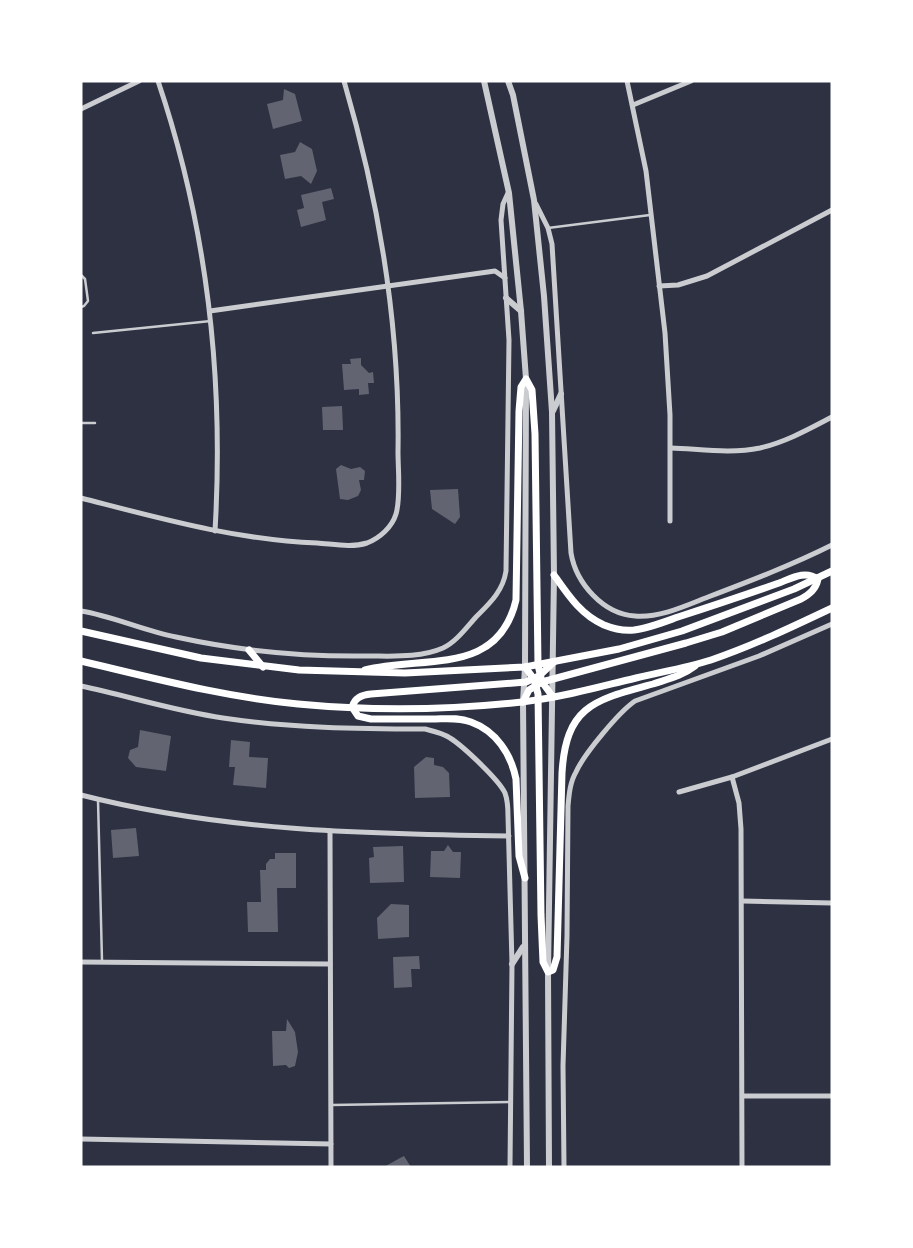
<svg xmlns="http://www.w3.org/2000/svg" width="913" height="1248" font-family="'Varela Round',sans-serif">
<rect width="100%" height="100%" fill="#2d3142"/>
<g fill="#626471">
<polygon points="284,89 295,94 302,121 273,129 267,104 283,100"/>
<polygon points="300,142 312,149 317,171 311,184 301,176 285,179 280,155 295,152"/>
<polygon points="331,188 334,199 322,202 326,220 301,227 297,210 304,208 301,195"/>
<polygon points="361,358 361,365 369,373 373,372 374,383 368,383 369,394 359,395 359,389 344,390 342,364 351,364 350,359"/>
<polygon points="342,406 343,430 323,430 322,407"/>
<polygon points="341,465 351,469 360,467 365,471 364,480 359,480 361,490 358,496 348,500 340,499 336,469"/>
<polygon points="458,489 460,517 455,524 432,509 430,490"/>
<polygon points="140,730 171,736 166,771 136,767 128,758 130,750 138,747"/>
<polygon points="231,740 250,742 249,757 268,758 266,788 233,785 235,767 229,767"/>
<polygon points="426,757 434,758 434,765 443,767 449,773 450,797 415,798 414,767"/>
<polygon points="136,828 139,856 113,858 111,830"/>
<polygon points="448,845 453,852 461,852 460,878 430,877 431,851 444,851"/>
<polygon points="403,846 404,882 370,883 369,858 374,857 373,847"/>
<polygon points="275,853 296,853 296,888 277,888 278,932 248,932 247,902 261,902 260,870 266,870 266,864 270,859 275,859"/>
<polygon points="391,904 409,905 409,937 378,939 377,918"/>
<polygon points="419,956 420,969 411,969 412,987 394,988 393,957"/>
<polygon points="287,1019 295,1032 298,1052 295,1066 289,1068 286,1065 273,1066 272,1031 286,1031"/>
<polygon points="404,1156 411,1167 384,1167 400,1158"/>
</g>
<g fill="none" stroke-linecap="round" stroke-linejoin="round">
<g stroke="#caccd0" stroke-width="2.5">
<polyline points="548,228 650,215"/>
<polyline points="81,275 85,279 88,301 84,306 81,307"/>
<polyline points="93,333 211,321"/>
<polyline points="81,423 95,423"/>
<polyline points="98,800 102,961"/>
<polyline points="332,1105 510,1102"/>
</g>
<g stroke="#caccd0" stroke-width="5">
<path d="M158 81C207 226 224 379 215 531"/>
<polyline points="627,81 646,171 665,333 670,415 670,521"/>
<polyline points="633,105 691,81"/>
<polyline points="81,109 139,81"/>
<path d="M536 204 548 228 552 244 571 553C576 583 603 614 635 616 660 618 685 606 708 597 750 581 792 565 832 545"/>
<polyline points="659,286 678,285 707,276 832,210"/>
<polyline points="210,311 495,271 505,278"/>
<path d="M671 448C700 449 731 454 760 448 786 442 809 429 832 417"/>
<path d="M81 498C159 518 236 540 317 543 333 544 351 548 367 543 380 538 392 527 396 514 401 497 398 470 398 452 400 327 379 201 344 81"/>
<path d="M81 611C113 616 144 631 176 637 240 651 303 657 368 656 393 656 420 658 443 648 456 642 466 628 476 617 490 603 503 591 506 571L509 340 501 220 503 204 508 193"/>
<path d="M81 686C128 696 175 711 223 718 290 728 357 729 425 729 433 731 443 733 450 738 463 746 499 780 505 793 508 801 508 808 508 816L512 964 510 1167"/>
<polyline points="732,777 739,803 741,829 742,1167"/>
<polyline points="679,792 732,777 832,739"/>
<path d="M81 795C221 831 365 834 509 836"/>
<polyline points="330,831 331,1167"/>
<polyline points="742,901 832,903"/>
<polyline points="81,962 330,964"/>
<polyline points="743,1096 832,1096"/>
<polyline points="81,1139 331,1144"/>
<path d="M564 1167 563 1066 567 936 568 806C569 795 570 782 576 772 584 754 619 712 635 701L759 656 832 624"/>
</g>
<g stroke="#caccd0" stroke-width="6">
<polyline points="484,81 509,193 521,311 526,379 525,667 523,702 527,1167"/>
<polyline points="508,81 513,95 534,200 544,296 552,412 554,575 548,972 549,1167"/>
<polyline points="506,298 521,311"/>
<polyline points="553,411 561,394"/>
<polyline points="512,964 523,947"/>
</g>
<g stroke="#fff" stroke-width="7">
<polyline points="81,631 201,658 299,670 405,673 525,667 619,649 682,631 794,589 832,571"/>
<polyline points="249,650 263,667"/>
<path d="M81 661C153 678 224 697 298 704 372 711 448 710 522 702 560 698 598 687 636 678 661 672 686 668 711 660 752 646 792 627 832 608"/>
<path d="M525 667 534 679 538 694 541 915 543 962 548 972 553 970 557 957 562 773C566 705 595 700 653 684 668 679 682 676 695 666"/>
<path d="M365 670C424 655 498 677 516 600L519 411 521 387 526 379 532 390 535 434 538 665 542 682 553 697"/>
<path d="M523 702 529 690 542 682 686 643 722 632 801 599C810 594 816 589 818 579 805 570 792 578 779 583 745 595 712 606 678 617 664 622 649 628 634 630 624 631 614 629 604 625 581 615 568 595 554 575"/>
<path d="M525 878 519 856 516 779C511 754 496 731 471 722 458 717 445 719 432 719 412 719 391 719 371 719L358 716 352 707C355 698 361 695 371 694L526 682 539 676 554 662"/>
</g>
</g>
<rect width="913" height="1248" fill="none" stroke="#ffffff" stroke-width="165"/>
</svg>
